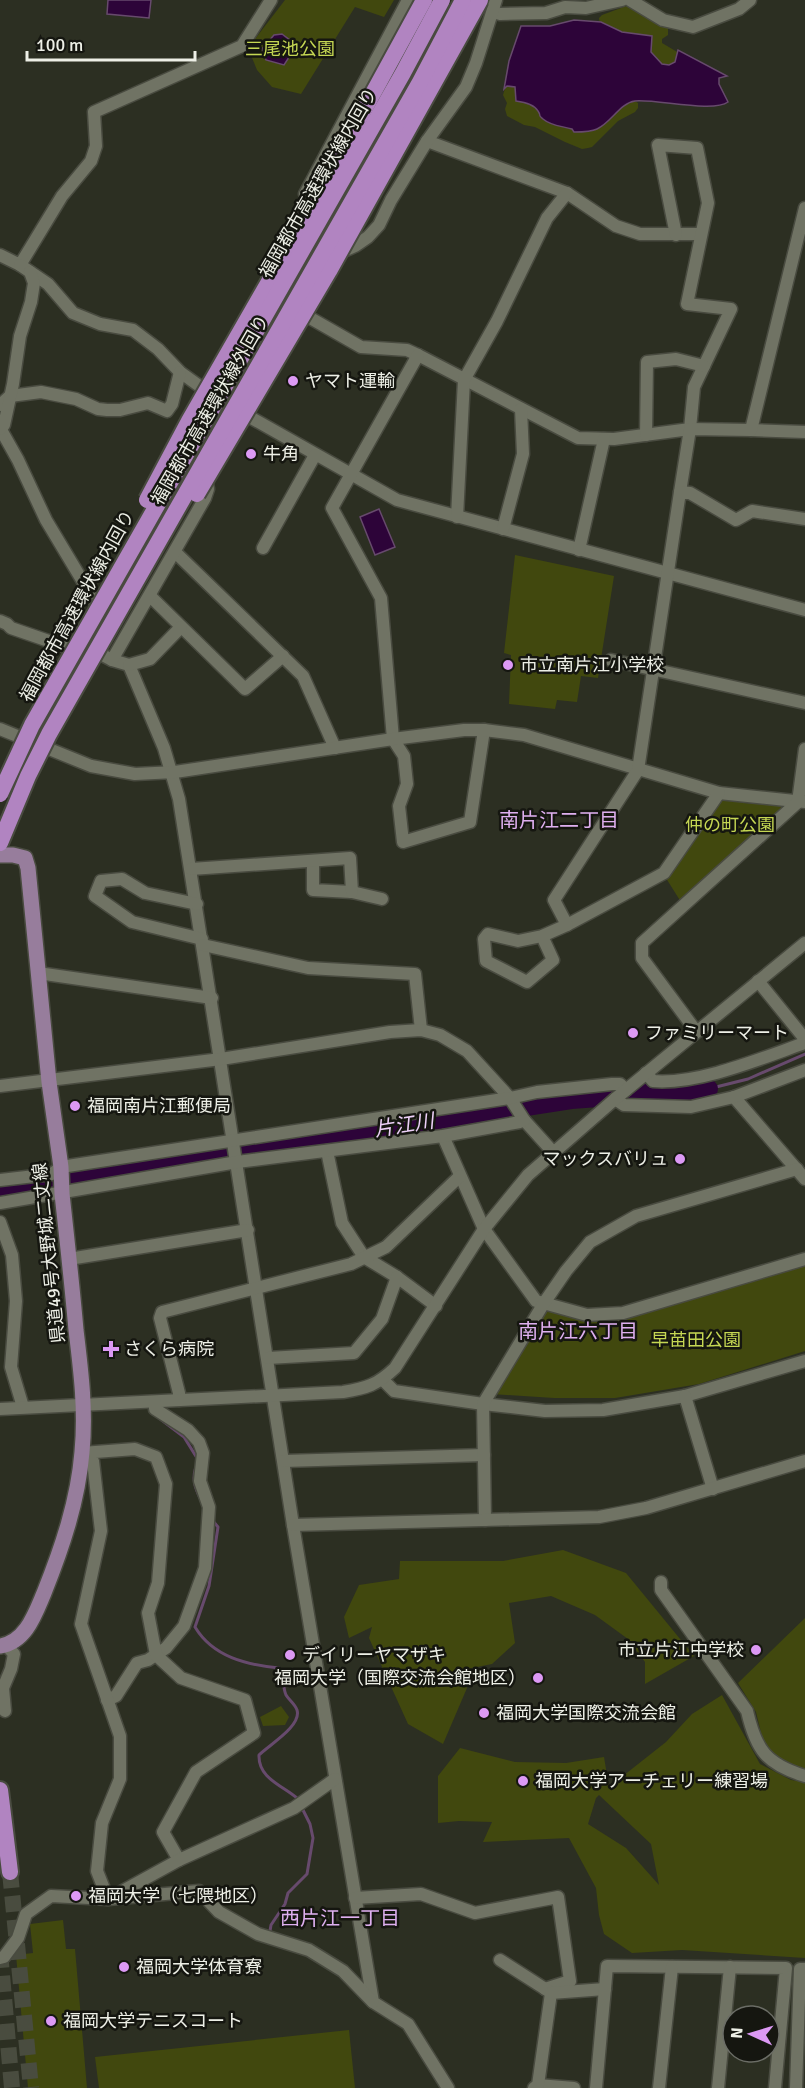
<svg xmlns="http://www.w3.org/2000/svg" width="805" height="2088" font-family="Signika,'Noto Sans JP',sans-serif">
<rect width="100%" height="100%" fill="#2c2f22"/>
<g fill="#41480e" fill-rule="evenodd">
<polygon points="285,0 394,0 384,17 355,7 301,94 272,87 257,70 248,48"/>
<polygon points="629,5 668,26 668,35 662,39 662,43 684,56 677,65 664,67 600,27 599,18 602,15"/>
<polygon points="506,85 633,100 638,103 638,108 635,112 618,121 592,147 588,148 582,149 565,142 535,127 524,125 507,116 505,109 507,103 503,95"/>
<polygon points="515,555 614,576 598,678 581,676 577,702 557,700 555,709 509,704 511,655 504,653"/>
<polygon points="719,797 744,803 781,806 783,810 681,902 664,875"/>
<polygon points="805,1265 805,1351 699,1384 615,1398 554,1398 492,1394 545,1308 596,1322 623,1317"/>
<polygon points="563,1550 626,1573 694,1656 645,1684 645,1662 628,1639 595,1615 551,1596 509,1603 515,1643 492,1664 457,1671 467,1688 443,1744 408,1724 369,1638 372,1627 349,1638 344,1617 359,1585 399,1579 400,1561 503,1561"/>
<polygon points="805,1618 805,1772 775,1756 763,1741 756,1712 738,1683"/>
<path d="M722 1695 760 1764 791 1780 805 1782V1958L682 1950 632 1953 604 1934 599 1915 596 1888 569 1838 483 1842 492 1822 459 1821 438 1823V1776L460 1748 515 1762 566 1763 604 1757 609 1787 666 1742 692 1714ZM599 1795 651 1844 659 1885 626 1848 588 1824 596 1798Z"/>
<polygon points="281,1706 289,1717 285,1725 263,1726 260,1717"/>
<polygon points="63,1920 66,1949 75,1949 87,2088 28,2088 16,1955 33,1953 30,1924"/>
<polygon points="349,2030 355,2088 99,2088 95,2057"/>
</g>
<g fill="#2d0439" stroke="#674a6d" stroke-width="1.5">
<polygon points="108,0 151,0 149,18 107,14"/>
<path d="M574 20 601 22 622 32 652 36 651 52 662 64 669 65 675 62 678 50 727 76 719 78V84L728 102C713 113 657 99 635 101 620 103 611 123 597 129 591 132 581 132 574 132L572 129C562 126 551 126 543 119 537 114 542 117 538 111 534 104 524 102 516 101L515 87 507 86 504 89 509 61 521 26H550Z"/>
<polygon points="282,34 291,41 293,51 284,65 266,60 262,49 274,35"/>
<polygon points="379,509 395,547 375,555 360,517"/>
</g>
<g fill="none" stroke-linecap="round" stroke-linejoin="round">
<g stroke="#674a6d" stroke-width="3">
<polyline points="708,1089 748,1079 805,1054"/>
<polyline points="159,1418 184,1437 197,1458"/>
<path d="M197 1464C191 1478 195 1488 201 1500"/>
<path d="M213 1521 218 1527 209 1586 195 1627C213 1657 247 1665 279 1668 285 1677 282 1686 286 1695 289 1700 295 1704 297 1710 302 1726 269 1745 259 1755 258 1779 284 1786 298 1799"/>
<polyline points="270,1931 271,1925 285,1904 288,1893 307,1874 313,1838 310,1824 302,1808"/>
</g>
<polyline stroke="#2d0439" stroke-width="20" points="0,1189 571,1099 708,1089"/>
<g stroke="#494c3f" stroke-width="16" stroke-dasharray="16 8" stroke-linecap="butt">
<polyline points="10,1872 31,2088"/>
<polyline points="0,1952 12,2088"/>
</g>
<defs>
<g id="minor">
<polyline points="630,0 663,20 693,27 739,9 750,0"/>
<polyline points="493,12 500,14 546,13 565,7 586,8 622,0"/>
<polyline points="427,141 567,193 616,226 640,234 700,234"/>
<polyline points="312,213 305,194 408,0"/>
<polyline points="337,254 355,246 368,237 379,225 391,200 427,141 466,87 476,63 496,0"/>
<polyline points="0,255 20,265 62,196 91,161 96,146 94,112 242,46 271,0"/>
<polyline points="20,265 48,284 73,313 100,324 133,330 158,349 180,372 216,398 397,500 805,610"/>
<polyline points="298,311 361,347 407,350 418,355 578,438 614,439 690,429 694,387 731,309 687,304 708,203 697,148 658,145 676,235"/>
<polyline points="418,355 332,508 381,598 393,739 404,756 407,784 399,806 403,842 470,822 484,730"/>
<polyline points="0,405 10,396 41,392 76,399 98,409 107,410 120,410 148,403 167,411 172,404 180,372"/>
<polyline points="0,428 18,460 46,520 97,605 93,650 112,660 129,665 164,748 179,799 293,1525 373,2002 408,2024 448,2088"/>
<polyline points="0,429 4,425 13,384 20,336 31,302 34,283 30,272"/>
<polyline points="751,430 805,432"/>
<polyline points="646,435 647,362 676,359 704,366"/>
<polyline points="680,492 690,429 751,430 805,208"/>
<polyline points="457,517 464,380 497,321 547,218 567,193"/>
<polyline points="503,529 523,454 521,409"/>
<polyline points="263,548 315,455"/>
<polyline points="579,550 604,439"/>
<polyline points="175,552 303,676 335,748"/>
<polyline points="150,596 245,689 283,656"/>
<polyline points="0,621 7,624 11,628 72,649"/>
<polyline points="112,660 205,498 208,489 206,479"/>
<polyline points="611,660 805,703"/>
<polyline points="129,665 150,659 181,627"/>
<polyline points="0,729 91,766 135,774 175,772 393,739 464,730 484,730 524,735 719,793 805,802"/>
<polyline points="313,861 313,890 352,892 382,899"/>
<polyline points="191,869 350,858 352,892"/>
<polyline points="197,904 145,893 122,879 101,881 95,896 132,922 202,939"/>
<polyline points="567,925 664,873 719,793"/>
<polyline points="542,936 553,960 527,982 486,961 484,939 488,934 518,941 542,936 567,925 554,900 638,770 680,492 690,493 736,520 752,511 805,519"/>
<polyline points="203,945 308,968 415,974 421,1030"/>
<polyline points="38,973 212,998"/>
<polyline points="758,981 805,1039"/>
<polyline points="696,1031 642,958 642,943 798,802 805,749"/>
<path d="M646 1073 653 1081C698 1085 762 1058 805 1043"/>
<polyline points="0,1086 221,1059 390,1032 421,1030 440,1035 467,1051 510,1098 524,1120 553,1152"/>
<polyline points="734,1097 805,1179"/>
<polyline points="615,1099 624,1105 691,1107 734,1097 805,1070"/>
<polyline points="443,1136 484,1229 536,1301 587,1315 623,1313 805,1259"/>
<polyline points="327,1151 342,1223 364,1257 397,1277 436,1306"/>
<polyline points="0,1180 52,1174 61,1167 510,1098 537,1092 612,1084 620,1084 626,1090"/>
<polyline points="0,1203 237,1162 443,1136 520,1122 524,1120"/>
<polyline points="0,1222 12,1255 16,1301 11,1367 23,1407"/>
<polyline points="69,1259 248,1230"/>
<polyline points="268,1358 354,1353 382,1319 397,1277"/>
<polyline points="383,1380 394,1391 483,1404 545,1411 603,1410 685,1396 805,1361"/>
<polyline points="685,1396 713,1489"/>
<polyline points="179,1400 179,1393 160,1318 162,1312 351,1264 386,1247 460,1176"/>
<path d="M0 1409 343 1392C367 1388 377 1385 395 1368L484 1229 528 1175 615 1099 805 943"/>
<polyline points="284,1461 484,1455"/>
<polyline points="485,1520 483,1404 544,1303 566,1271 590,1242 636,1216 797,1169"/>
<polyline points="293,1525 599,1517 646,1508 805,1461"/>
<path d="M661 1582V1590L747 1711C756 1750 766 1764 805 1776"/>
<polyline points="107,1700 116,1696 137,1663 148,1660 166,1648 184,1626 205,1568 209,1507 200,1481 203,1453 199,1442 188,1430 155,1409 155,1402"/>
<polyline points="5,1711 3,1688 11,1669 14,1654 6,1645"/>
<polyline points="179,1860 163,1832 196,1772 254,1733 245,1700 181,1678 156,1655 148,1613 158,1583 166,1484 156,1457 135,1449 82,1453 93,1461 101,1531 81,1624 120,1736 120,1779 102,1823 97,1871 108,1899 199,1891 219,1912 258,1934 309,1950 343,1971 373,2002"/>
<polyline points="355,1898 421,1894 475,1913 558,1897 570,1981 545,1989"/>
<polyline points="0,1958 4,1957 18,1938 26,1914 51,1896 108,1899 179,1860 294,1808 335,1779"/>
<polyline points="500,1960 550,1992"/>
<polyline points="538,2085 574,2088"/>
<polyline points="534,2088 538,2085 551,1993 605,1989"/>
<polyline points="596,2088 607,1966 786,1968 775,2088"/>
<polyline points="659,2088 672,1967"/>
<polyline points="718,2088 730,1967"/>
<polyline points="796,2088 800,1969 805,1969"/>
</g>
<path id="major" d="M0 855H13L25 858 28 868 49 1082 61 1167 62 1194C67 1239 72 1284 76 1330 81 1371 86 1411 82 1452 78 1501 62 1548 44 1593 35 1614 26 1642 0 1646"/>
<polyline id="highway" points="0,1790 10,1872"/>
</defs>
<use href="#minor" stroke="#494b40" stroke-width="15"/>
<use href="#major" stroke="#494b40" stroke-width="18"/>
<use href="#highway" stroke="#494b40" stroke-width="20"/>
<use href="#minor" stroke="#707364" stroke-width="12"/>
<use href="#major" stroke="#977d9c" stroke-width="15"/>
<use href="#highway" stroke="#b184c1" stroke-width="16"/>
<defs>
<g id="highway-bridge">
<polyline points="197,494 329,271 480,0"/>
<polyline points="147,500 189,421 289,247 424,0"/>
<polyline points="0,794 32,725 403,73 442,0"/>
<polyline points="0,843 28,776 49,734 420,82 463,0"/>
</g>
</defs>
<use href="#highway-bridge" stroke="#494b40" stroke-width="20" stroke-linecap="butt"/>
<use href="#highway-bridge" stroke="#b184c1" stroke-width="16"/>
</g>
<g fill="#dc99f4" stroke="#151610" stroke-width="2">
<circle cx="293" cy="381" r="6"/>
<circle cx="251" cy="454" r="6"/>
<circle cx="508" cy="665" r="6"/>
<circle cx="633" cy="1033" r="6"/>
<circle cx="75" cy="1106" r="6"/>
<circle cx="680" cy="1159" r="6"/>
<path d="M108 1340h6v6h6v6h-6v6h-6v-6h-6v-6h6z"/>
<circle cx="756" cy="1650" r="6"/>
<circle cx="290" cy="1655" r="6"/>
<circle cx="538" cy="1678" r="6"/>
<circle cx="484" cy="1713" r="6"/>
<circle cx="523" cy="1781" r="6"/>
<circle cx="76" cy="1896" r="6"/>
<circle cx="124" cy="1967" r="6"/>
<circle cx="51" cy="2021" r="6"/>
</g>
<g text-anchor="middle" stroke-width="5" stroke-linejoin="round" paint-order="stroke">
<g font-size="18" fill="#c5d753" stroke="#151610">
<text x="290" y="55">三尾池公園</text>
<text x="730" y="831">仲の町公園</text>
<text x="696" y="1346">早苗田公園</text>
</g>
<g font-size="18" fill="#edefe6" stroke="#151610">
<text transform="translate(318 183) rotate(-60)" y="6">福岡都市高速環状線内回り</text>
<text transform="translate(210 410) rotate(-60)" y="6">福岡都市高速環状線外回り</text>
<text transform="translate(77 606) rotate(-61)" y="6">福岡都市高速環状線内回り</text>
<text transform="translate(49 1253) rotate(-96)" y="6">県道49号大野城二丈線</text>
</g>
<g font-size="18" fill="#edefe6" stroke="#151610" text-anchor="start">
<text x="305" y="387">ヤマト運輸</text>
<text x="263" y="460">牛角</text>
<text x="520" y="671">市立南片江小学校</text>
<text x="645" y="1039">ファミリーマート</text>
<text x="87" y="1112">福岡南片江郵便局</text>
<text x="668" y="1165" text-anchor="end">マックスバリュ</text>
<text x="124" y="1355">さくら病院</text>
<text x="744" y="1656" text-anchor="end">市立片江中学校</text>
<text x="302" y="1661">デイリーヤマザキ</text>
<text x="526" y="1684" text-anchor="end">福岡大学（国際交流会館地区）</text>
<text x="496" y="1719">福岡大学国際交流会館</text>
<text x="535" y="1787">福岡大学アーチェリー練習場</text>
<text x="88" y="1902">福岡大学（七隈地区）</text>
<text x="136" y="1973">福岡大学体育寮</text>
<text x="63" y="2027">福岡大学テニスコート</text>
</g>
<g font-size="20" fill="#deafef" stroke="#151610">
<text x="559" y="827">南片江二丁目</text>
<text x="578" y="1338">南片江六丁目</text>
<text x="340" y="1925">西片江一丁目</text>
</g>
<g font-size="20" font-style="italic" fill="#edd0f8" stroke="#151610">
<text transform="translate(404 1125) rotate(-9)" y="7">片江川</text>
</g>
</g>
<g transform="translate(751 2034) rotate(274)"><circle r="28" fill="#151610" stroke="#6b6d66" stroke-width="1.5"/>
<path d="M0-4.5L10 22L0 15L-10 22Z" fill="#dc99f4"/>
<text y="-9" font-size="16" font-weight="bold" text-anchor="middle" fill="#edefe6">N</text>
</g>
<path d="M27 51v9h168v-9" fill="none" stroke="#edefe6" stroke-width="3"/>
<text x="36" y="51" font-size="18" fill="#edefe6" stroke="#151610" stroke-width="4.5" paint-order="stroke">100 m</text>
</svg>
